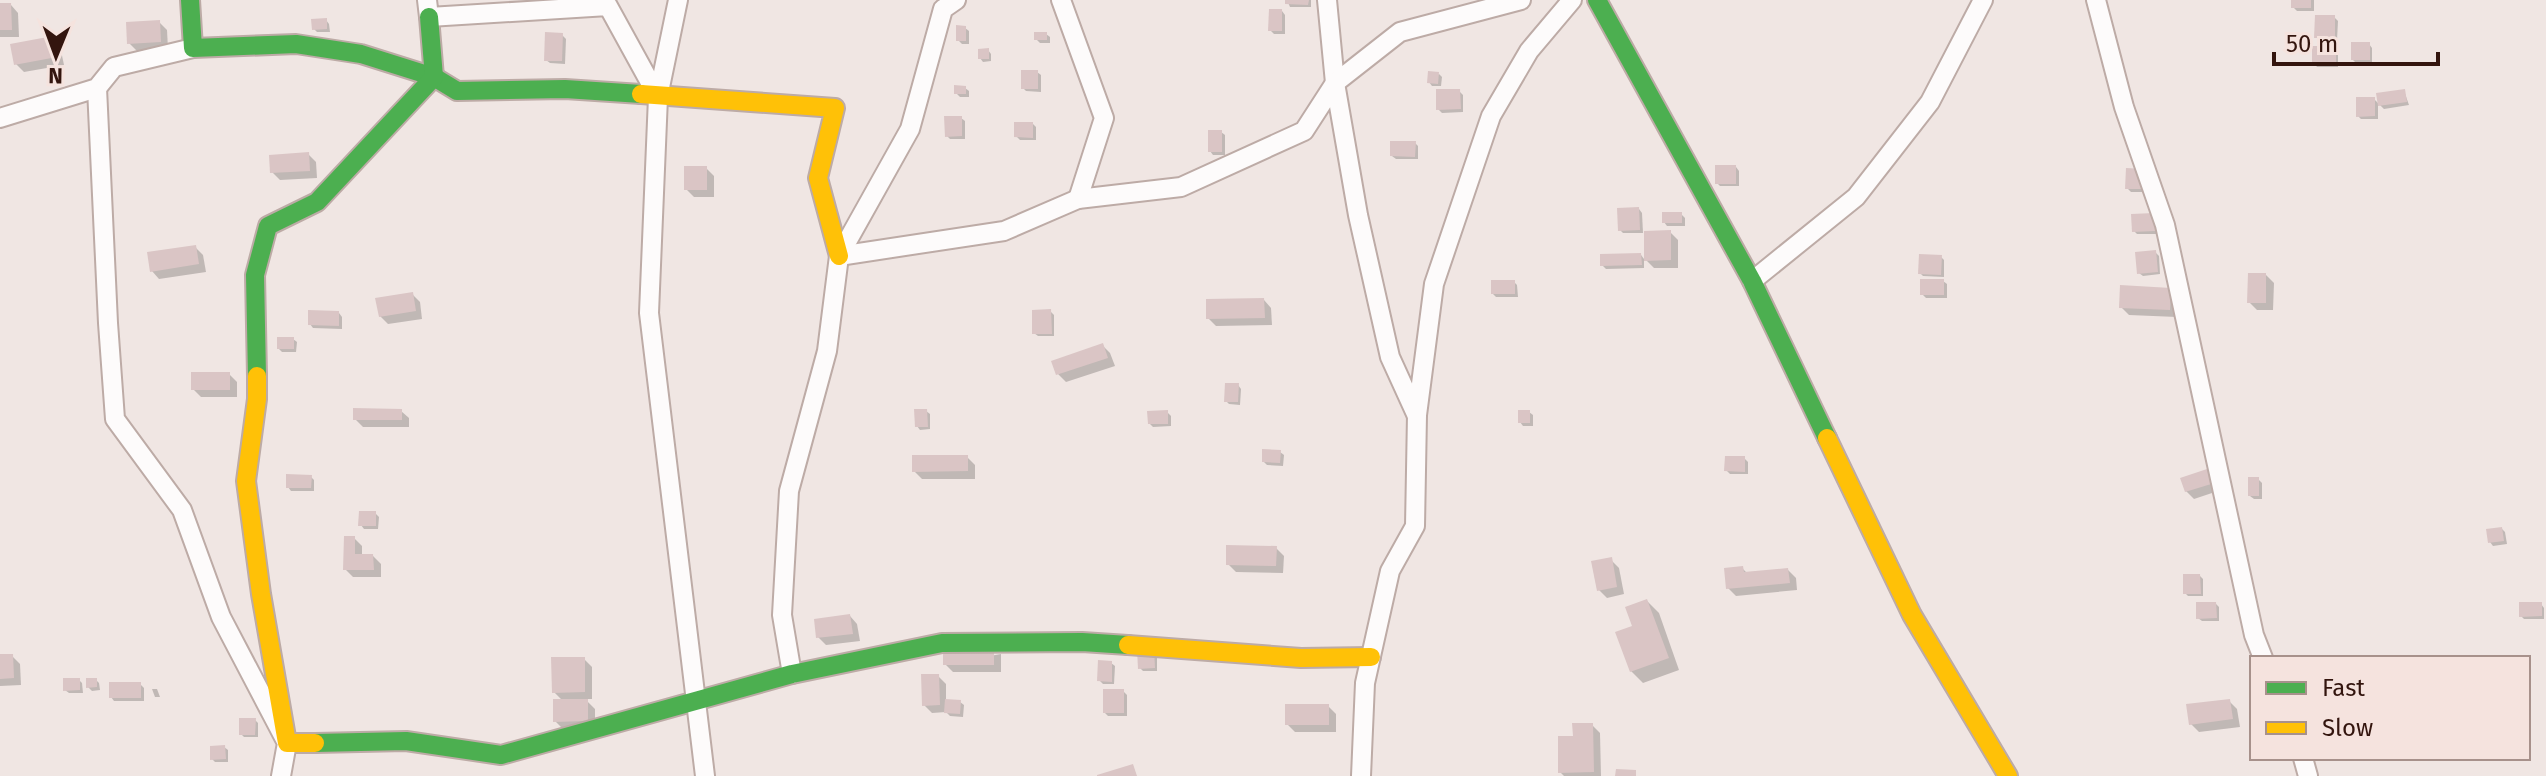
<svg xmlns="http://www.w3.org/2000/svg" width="2546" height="776" font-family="'Fira Sans',sans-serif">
<rect width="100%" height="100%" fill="#f0e6e3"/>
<g fill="#0003">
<polygon points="1287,0 1311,0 1311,7 1290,7"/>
<polygon points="2293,0 2314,0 2314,11 2297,11 2293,7"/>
<polygon points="0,5 11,5 18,13 19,37 0,37"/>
<polygon points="1282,11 1285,15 1285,34 1274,34 1270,30"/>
<polygon points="2334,17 2338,21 2337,40 2320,40 2316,37"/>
<polygon points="326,20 329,24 330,32 317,32 314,29"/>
<polygon points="159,22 167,30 168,49 137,51 129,43"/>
<polygon points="965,28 969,31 969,44 962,44 958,40"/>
<polygon points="1046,34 1050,37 1050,43 1040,43 1036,39"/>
<polygon points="562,35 566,39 565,64 550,63 546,60"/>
<polygon points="52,38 60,46 64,65 24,72 16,64"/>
<polygon points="2369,44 2372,48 2372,63 2356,63 2353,60"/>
<polygon points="2335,48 2338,51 2338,67 2317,67 2314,63"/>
<polygon points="988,50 991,54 991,61 983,62 980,58"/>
<polygon points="1037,72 1041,75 1041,92 1026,91 1023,88"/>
<polygon points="1439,74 1442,77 1441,86 1432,86 1429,82"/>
<polygon points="965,88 969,91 969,97 960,97 956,93"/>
<polygon points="1459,91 1463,95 1463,112 1442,113 1438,109"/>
<polygon points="2404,91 2409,105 2384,109 2378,103 2378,119 2361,119 2358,116 2374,99 2380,105"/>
<polygon points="961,118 965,121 965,139 950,139 947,136"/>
<polygon points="1033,124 1036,127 1036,140 1020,140 1016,136"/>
<polygon points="1221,132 1225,135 1225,155 1213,155 1210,151"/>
<polygon points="1415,143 1418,146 1418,159 1396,159 1392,156"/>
<polygon points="308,154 316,162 317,178 280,180 272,172"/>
<polygon points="1736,167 1739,171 1739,186 1720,186 1717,183"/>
<polygon points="706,168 714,176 714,197 694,197 686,189"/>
<polygon points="2128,170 2147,192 2131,192 2127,188"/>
<polygon points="1639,209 1642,213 1643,233 1623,233 1620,230"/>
<polygon points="1681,214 1685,218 1685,226 1667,226 1664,222"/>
<polygon points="2157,219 2157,234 2137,234 2134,231"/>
<polygon points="1670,232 1678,240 1678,268 1654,268 1646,260"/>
<polygon points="195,247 203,255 206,272 159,279 152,271"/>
<polygon points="2155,252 2159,256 2160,274 2143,276 2139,273"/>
<polygon points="1641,255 1644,259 1644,268 1606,269 1602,265"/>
<polygon points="1941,257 1944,260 1944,277 1923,276 1920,273"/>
<polygon points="2266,275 2274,283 2273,310 2257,310 2249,302"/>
<polygon points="1943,281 1947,284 1947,298 1926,298 1922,294"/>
<polygon points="1514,282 1517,285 1518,297 1496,297 1493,294"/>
<polygon points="2170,290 2177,317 2129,315 2121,307"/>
<polygon points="412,294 420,302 422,319 388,324 380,316"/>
<polygon points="1264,300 1271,308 1272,325 1216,326 1208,318"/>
<polygon points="1050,311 1054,315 1054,336 1038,336 1034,333"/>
<polygon points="339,313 342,317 342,329 313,328 310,324"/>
<polygon points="293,339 297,342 296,352 282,352 279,349"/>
<polygon points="1102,345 1110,353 1115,366 1066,382 1058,374"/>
<polygon points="229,374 237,382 237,397 201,397 193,389"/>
<polygon points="1238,385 1241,389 1240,405 1229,404 1226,401"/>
<polygon points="401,411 409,418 409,427 363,427 355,419"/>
<polygon points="926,411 930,414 930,429 920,430 917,426"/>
<polygon points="1167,412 1171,416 1171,426 1153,427 1150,424"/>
<polygon points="1529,412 1533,415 1533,426 1523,426 1520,422"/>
<polygon points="1280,452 1284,455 1283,466 1267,465 1264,462"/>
<polygon points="967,457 975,465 975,479 922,479 914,471"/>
<polygon points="1744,458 1748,462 1748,474 1730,474 1726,470"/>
<polygon points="2215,469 2227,488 2194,499 2186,491"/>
<polygon points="311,477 314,480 314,491 291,491 288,487"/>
<polygon points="2258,479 2262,483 2262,499 2254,499 2250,496"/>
<polygon points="375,513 379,517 378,529 364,529 361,525"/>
<polygon points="2502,529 2505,532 2507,544 2493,546 2490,542"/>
<polygon points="354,538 362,546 362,556 373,556 381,564 381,577 353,577 345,569"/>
<polygon points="1276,548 1284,556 1283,573 1236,572 1228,564"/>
<polygon points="1611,560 1619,568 1624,594 1607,598 1599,590"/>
<polygon points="1742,568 1747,573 1788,570 1796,578 1797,590 1736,596 1728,588"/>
<polygon points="2200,576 2203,579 2203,596 2188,596 2185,593"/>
<polygon points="1647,601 1659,613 1679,670 1643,683 1631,671 1635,627"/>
<polygon points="2216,604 2219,607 2219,621 2202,621 2198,618"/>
<polygon points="2541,604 2544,608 2544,619 2524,619 2521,616"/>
<polygon points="850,616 857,624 860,641 826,645 818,637"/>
<polygon points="1001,654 1001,672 953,672 945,664"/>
<polygon points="1157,654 1157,671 1143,671 1140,668"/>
<polygon points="0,656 12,656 20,664 21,685 0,686"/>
<polygon points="584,659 592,667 592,699 585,699 595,709 595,729 563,729 555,721 563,701 554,692"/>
<polygon points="1111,663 1115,666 1114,684 1103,684 1099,680"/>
<polygon points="938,676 946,684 946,701 960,702 964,705 963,717 950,716 946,712 932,713 924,705"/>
<polygon points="79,680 82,683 83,693 69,693 65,690"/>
<polygon points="96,680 99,683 100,690 92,691 88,687"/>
<polygon points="140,684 144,688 144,701 114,701 111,697"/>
<polygon points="152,689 157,689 160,697 155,697"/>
<polygon points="1123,691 1127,695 1127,716 1108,716 1105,713"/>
<polygon points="2229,701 2237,709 2240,727 2199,732 2191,724"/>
<polygon points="1328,706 1336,714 1336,732 1295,732 1287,724"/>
<polygon points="255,720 258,723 258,737 244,737 241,734"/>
<polygon points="1592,725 1600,733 1601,776 1564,776 1560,772 1575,738"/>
<polygon points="224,747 228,750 228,762 215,762 212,759"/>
</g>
<g fill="#dac5c5">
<polygon points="1285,0 1309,0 1308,5 1285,4"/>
<rect x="2291" y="0" width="20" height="8"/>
<polygon points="0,3 11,3 12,30 0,30"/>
<polygon points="1269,9 1282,9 1282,31 1268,31"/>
<polygon points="2315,15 2335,15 2335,38 2314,38"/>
<polygon points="327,18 327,29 312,30 311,19"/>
<polygon points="160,20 161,42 127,44 126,22"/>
<polygon points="956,25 966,26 966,41 956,41"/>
<polygon points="545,32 563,33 562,61 544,61"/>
<rect x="1034" y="32" width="13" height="8"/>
<polygon points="53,36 57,57 14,65 10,44"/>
<rect x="2351" y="42" width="19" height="18"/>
<rect x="2312" y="46" width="24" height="18"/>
<polygon points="989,48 989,59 978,59 978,49"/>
<rect x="1021" y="70" width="17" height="19"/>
<polygon points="1428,71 1439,72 1438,84 1427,83"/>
<polygon points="954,85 966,86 966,94 954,94"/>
<polygon points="1436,89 1460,89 1461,109 1436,110"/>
<polygon points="2405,89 2407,102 2378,106 2376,93"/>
<polygon points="2356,97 2375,97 2375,116 2356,117"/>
<polygon points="944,116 962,116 962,136 945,137"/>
<polygon points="1014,122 1033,122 1033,138 1014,137"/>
<rect x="1208" y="130" width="14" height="22"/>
<polygon points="1390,141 1416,141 1415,157 1390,156"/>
<polygon points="309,152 310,171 270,173 269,155"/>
<rect x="1715" y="165" width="21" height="19"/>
<rect x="684" y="166" width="23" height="24"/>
<polygon points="2126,168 2145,169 2144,189 2125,189"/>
<polygon points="1639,207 1640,230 1618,231 1617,208"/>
<rect x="1662" y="212" width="20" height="11"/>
<polygon points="2154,213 2155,231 2132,232 2131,214"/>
<polygon points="1671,230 1671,260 1644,261 1644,231"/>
<polygon points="196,245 199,264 150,272 147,252"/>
<polygon points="2156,250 2158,272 2137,274 2135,252"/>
<polygon points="1641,253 1642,265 1600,266 1600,254"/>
<polygon points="1919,254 1942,255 1941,275 1918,274"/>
<polygon points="2248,273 2266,273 2266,303 2247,303"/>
<rect x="1920" y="279" width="24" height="16"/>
<rect x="1491" y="280" width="24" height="14"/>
<polygon points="2120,285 2171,288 2170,310 2119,308"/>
<polygon points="413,292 416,311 379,317 375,298"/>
<polygon points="1264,298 1265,318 1206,319 1206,299"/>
<polygon points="1051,309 1052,334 1032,334 1032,310"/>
<polygon points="308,310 339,311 339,326 308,325"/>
<rect x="277" y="337" width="17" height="12"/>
<polygon points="1103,343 1108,358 1056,375 1051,361"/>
<rect x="191" y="372" width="39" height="18"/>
<polygon points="1225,383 1239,383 1238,402 1224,402"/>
<polygon points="353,408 402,409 402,420 353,420"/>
<polygon points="914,409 927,409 928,427 915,427"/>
<polygon points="1168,410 1168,424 1148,424 1147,411"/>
<rect x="1518" y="410" width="12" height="13"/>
<polygon points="1262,449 1281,450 1280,463 1262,462"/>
<polygon points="912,455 968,455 968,471 912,472"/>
<polygon points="1725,456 1745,456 1745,472 1724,471"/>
<polygon points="2216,466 2221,481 2185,492 2180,478"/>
<polygon points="286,474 312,475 311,488 286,488"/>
<rect x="2248" y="477" width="11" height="19"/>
<polygon points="359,511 376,511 376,526 358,526"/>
<polygon points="2502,527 2504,541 2488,543 2486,529"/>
<polygon points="344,536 355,536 355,554 373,554 374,570 343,570"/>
<polygon points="1226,545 1277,546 1276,566 1226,565"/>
<polygon points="1612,557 1617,587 1597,591 1591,561"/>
<polygon points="1743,566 1744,572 1788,568 1790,583 1726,589 1724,568"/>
<polygon points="2183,574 2200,574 2201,594 2183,594"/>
<polygon points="1647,599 1669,658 1630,672 1615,632 1632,626 1625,607"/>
<polygon points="2196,602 2216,602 2217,618 2196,619"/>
<polygon points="2519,602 2542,602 2542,616 2519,617"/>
<polygon points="850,614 853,634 816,638 814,619"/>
<polygon points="994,644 994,665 943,665 943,645"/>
<polygon points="1137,649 1154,649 1155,668 1138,669"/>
<polygon points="0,654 13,654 14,678 0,679"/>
<polygon points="551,657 585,657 585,692 552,693"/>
<polygon points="1098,660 1112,661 1112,682 1097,681"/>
<polygon points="921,674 939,674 940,705 922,706"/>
<polygon points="63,678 80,678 80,690 63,691"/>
<polygon points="86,678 97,678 97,687 86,688"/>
<rect x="109" y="682" width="32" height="16"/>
<rect x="1103" y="689" width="21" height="24"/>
<polygon points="553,699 588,699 588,721 553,722"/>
<polygon points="945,699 961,700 960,714 944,713"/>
<polygon points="2230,699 2233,719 2189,725 2186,704"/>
<rect x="1285" y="704" width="44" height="21"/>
<polygon points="239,718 256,718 255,735 239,735"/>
<polygon points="1572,723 1593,723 1594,772 1558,773 1558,736 1573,736"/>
<polygon points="225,745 226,759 210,760 210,746"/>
<polygon points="1133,764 1137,776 1097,776 1097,775"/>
<polygon points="1616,769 1636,770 1636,776 1615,776"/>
</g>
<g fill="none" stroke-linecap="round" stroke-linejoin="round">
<defs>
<g id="street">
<polyline points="427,0 429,17 608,6 658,97"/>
<polyline points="678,0 658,97 649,313 705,776"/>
<polyline points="1061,0 1104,118 1078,199"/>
<polyline points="1327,0 1335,83 1358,215 1390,357 1416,414"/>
<polyline points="2096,0 2124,107 2165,225 2254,635 2263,658"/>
<polyline points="97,88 108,323 115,419 182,510 221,617 287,743 281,776"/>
<polyline points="0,118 97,88 114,67 193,48"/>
<polyline points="839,256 1004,231 1078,199 1181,187 1304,131 1335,83 1400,32 1521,0"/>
<polyline points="1752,281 1856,197 1930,102 1983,0"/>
<polyline points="792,674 782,615 789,491 827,351 839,256 910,129 943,9 956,0"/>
<polyline points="2303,758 2308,776"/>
<polyline points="1361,776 1365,683 1390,571 1415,526 1417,415 1434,284 1491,116 1529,51 1572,0"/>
</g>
<g id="fast">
<polyline points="190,0 193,48 296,44 361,54 434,77 457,91 565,89 641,94"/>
<polyline points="1597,0 1752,281 1827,438"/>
<polyline points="257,376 255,275 268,226 317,202 434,77 429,17"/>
<polyline points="315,743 406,741 501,755 792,674 942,643 1082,642 1128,645"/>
</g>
<g id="slow">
<polyline points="641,94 835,108 818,178 839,256"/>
<polyline points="257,376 257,399 246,481 261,594 287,743 315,743"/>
<polyline points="1827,438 1912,615 2008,776"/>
<polyline points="1128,645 1301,658 1371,657"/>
</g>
</defs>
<use href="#street" stroke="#bdaba6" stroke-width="22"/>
<use href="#fast" stroke="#bdaba6" stroke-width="22"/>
<use href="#slow" stroke="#bdaba6" stroke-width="22"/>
<use href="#street" stroke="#fdfbfb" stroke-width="18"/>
<use href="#fast" stroke="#4caf50" stroke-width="18"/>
<use href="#slow" stroke="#ffc107" stroke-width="18"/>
</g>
<rect x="2250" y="656" width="280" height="104" fill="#f5e3de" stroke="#a7918b" stroke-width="2"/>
<rect x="2266" y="682" width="40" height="12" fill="#4caf50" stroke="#a7918b" stroke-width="2"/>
<text x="2322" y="696" font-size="24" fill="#33150e">Fast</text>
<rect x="2266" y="722" width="40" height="12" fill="#ffc107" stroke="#a7918b" stroke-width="2"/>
<text x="2322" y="736" font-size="24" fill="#33150e">Slow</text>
<g transform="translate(56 56) rotate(181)" stroke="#f5e3de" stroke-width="6" paint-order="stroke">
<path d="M0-6L14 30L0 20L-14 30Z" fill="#33150e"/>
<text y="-12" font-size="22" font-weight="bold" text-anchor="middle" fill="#33150e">N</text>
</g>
<path d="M2274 52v12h164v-12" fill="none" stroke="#33150e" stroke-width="4"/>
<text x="2286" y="52" font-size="24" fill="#33150e" stroke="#f5e3de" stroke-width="6" paint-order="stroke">50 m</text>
</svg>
